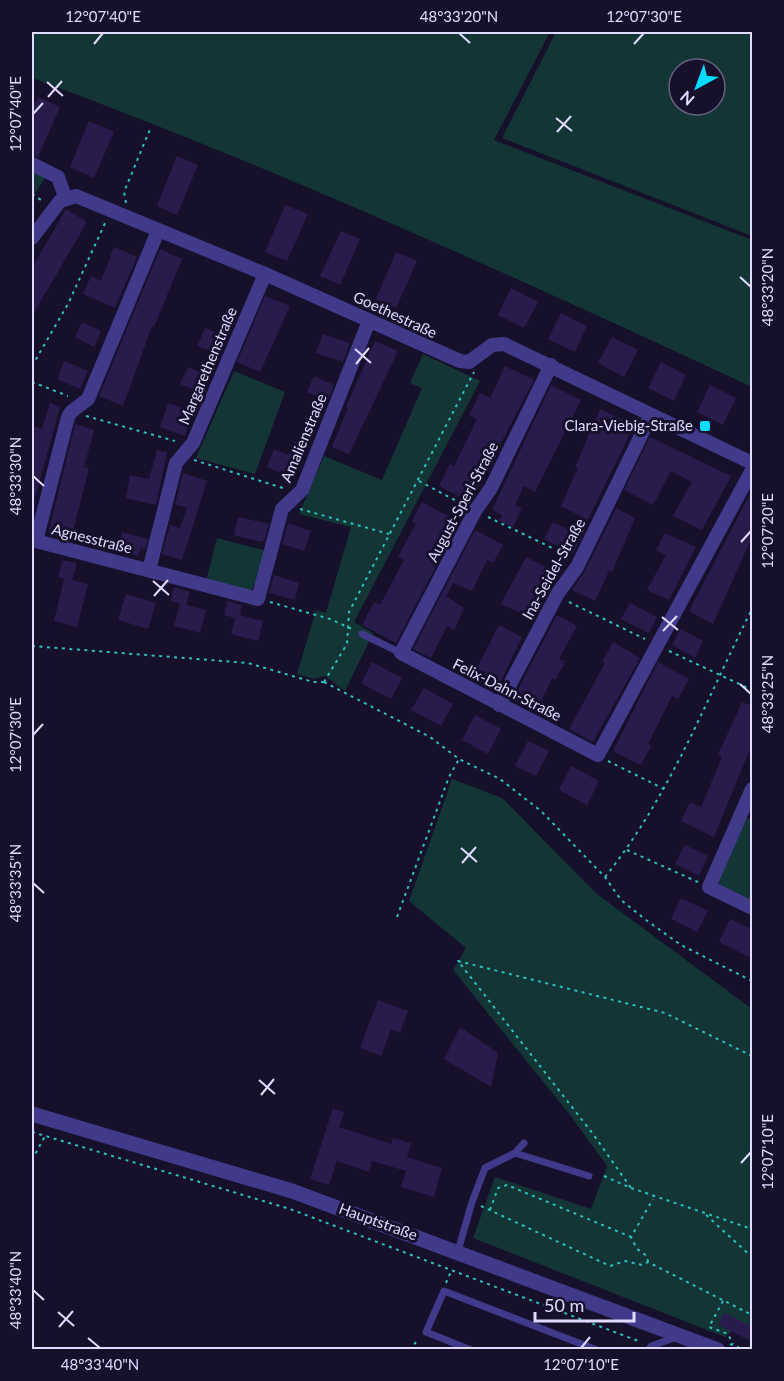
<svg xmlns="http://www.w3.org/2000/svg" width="784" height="1381" font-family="Lato,sans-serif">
<rect width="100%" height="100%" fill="#16102b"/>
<g fill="#133536" fill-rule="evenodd">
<path d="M32 32H550L494 140 752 240V387C515 277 277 168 32 78Z"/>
<path d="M556 32H752V236L502 138ZM679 69H715V105H679Z"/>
<polygon points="32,170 46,176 32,198"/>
<polygon points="423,354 480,381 354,622 373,633 345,691 325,676 314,679 297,674 316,610 326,613 351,527 299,514 324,456 382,480 422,388 410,383"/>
<polygon points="234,371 285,392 255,474 196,458"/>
<polygon points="217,538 267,551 252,590 249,592 206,581"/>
<polygon points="452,779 502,798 597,894 752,1009 752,1342 732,1331 725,1337 473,1238 495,1177 591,1209 607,1166 570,1115 453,970 466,948 409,901"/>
<polygon points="747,818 752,820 752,901 721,886 717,880"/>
</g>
<g fill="#281c4d">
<polygon points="38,97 60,107 38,157 32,155 32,111"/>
<polygon points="89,121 114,132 94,178 70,167"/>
<polygon points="177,156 198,165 177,215 157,206"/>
<polygon points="285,205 308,214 287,261 265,252"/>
<polygon points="66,209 87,222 32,316 32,268"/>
<polygon points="341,231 360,239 340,285 320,276"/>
<polygon points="114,247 137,257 115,308 83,294 91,276 101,281"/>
<polygon points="160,249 182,259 154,327 152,326 123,406 99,396"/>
<polygon points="396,252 417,261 396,308 376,299"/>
<polygon points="511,288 538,302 524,328 498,315"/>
<polygon points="265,296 290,306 260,372 237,362"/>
<polygon points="561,313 587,326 575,352 548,339"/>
<polygon points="82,322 101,331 94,347 75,337"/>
<polygon points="205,328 228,338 221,355 197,346"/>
<polygon points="323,334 350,343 343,362 316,353"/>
<polygon points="612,337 638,350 624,377 598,363"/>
<polygon points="375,341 398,351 349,454 332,447 348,408 346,407"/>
<polygon points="64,361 88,371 80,389 57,379"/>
<polygon points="661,362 686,375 674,401 648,388"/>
<polygon points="505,366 534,380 470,502 439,486 450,464 454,466 477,419 469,415 480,393 490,398"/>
<polygon points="188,367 209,376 201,393 180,384"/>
<polygon points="314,376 334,385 328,401 307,392"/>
<polygon points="551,385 581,400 535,492 524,486 515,505 522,508 513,527 499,520 502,515 492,510"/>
<polygon points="710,385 736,398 723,425 697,412"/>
<polygon points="50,403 60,407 35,498 32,498 32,426 42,429"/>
<polygon points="168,403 193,412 185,436 160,427"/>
<polygon points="600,409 634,425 588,520 561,506 578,468 575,467"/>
<polygon points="75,424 94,430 84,467 89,468 71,539 48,534"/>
<polygon points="650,437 731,476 702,530 673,516 692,482 671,471 653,505 624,490"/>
<polygon points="295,441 308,447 295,479 267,467 274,449 288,455"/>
<polygon points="157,450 167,452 156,505 126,498 130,475 149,479"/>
<polygon points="183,473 207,481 182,560 162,554 170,525 180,528 187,508 175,504"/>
<polygon points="753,488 753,535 713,624 689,611"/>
<polygon points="422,502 459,522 396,643 362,625 374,602 380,605 404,560 398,556 416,524 412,521"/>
<polygon points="616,508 635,518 612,572 609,571 595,601 572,590 585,571"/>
<polygon points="238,517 269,524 265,539 262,542 234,535"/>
<polygon points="553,522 582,536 573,554 544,539"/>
<polygon points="288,523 311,531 304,551 282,544"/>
<polygon points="475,530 503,545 493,563 487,560 472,591 453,583 446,596 464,608 454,630 447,626 431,658 413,649"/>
<polygon points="122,532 148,539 145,549 141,548 138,556 117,550"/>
<polygon points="665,533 696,547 669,600 647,590 666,555 656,550"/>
<polygon points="526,557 555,572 531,618 501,604"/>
<polygon points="62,560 77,563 72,580 88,584 77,627 54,621 64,579 58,577"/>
<polygon points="274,575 299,583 295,600 269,593"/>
<polygon points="174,587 190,592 186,605 206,610 200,633 174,626 180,604 171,601"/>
<polygon points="126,594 156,603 148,629 118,620"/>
<polygon points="227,601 242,605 240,615 263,621 258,641 231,634 235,618 224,615"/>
<polygon points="630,603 657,617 649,633 621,619"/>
<polygon points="557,615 577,626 559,659 565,662 555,680 552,678 538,708 514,697"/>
<polygon points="499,625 522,637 497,689 472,678"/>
<polygon points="680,629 703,641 695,658 672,645"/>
<polygon points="613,642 640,658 593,742 569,729 605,663 602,662"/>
<polygon points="372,662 402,678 391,699 361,683"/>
<polygon points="658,662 689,679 678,699 672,696 648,744 651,746 641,765 613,751"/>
<polygon points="424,688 453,704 441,726 411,710"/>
<polygon points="742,702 753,706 753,742 714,837 681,821 690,802 701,807 722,757 718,755"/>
<polygon points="475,715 501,729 488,754 462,740"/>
<polygon points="528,741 549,751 536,776 515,766"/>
<polygon points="571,766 599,781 587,805 559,790"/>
<polygon points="685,845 708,856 699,876 675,864"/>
<polygon points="681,898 708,911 697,932 671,919"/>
<polygon points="730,919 753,930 753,950 749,957 719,942"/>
<polygon points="378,1000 408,1011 400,1033 391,1029 381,1056 360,1048"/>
<polygon points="460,1027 498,1053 491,1087 444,1059"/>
<polygon points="333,1108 344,1112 339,1127 391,1144 393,1138 411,1143 407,1157 442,1168 434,1197 401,1187 406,1171 372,1161 369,1172 337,1161 329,1185 310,1179"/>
<polygon points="724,1313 753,1327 753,1342 718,1325"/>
</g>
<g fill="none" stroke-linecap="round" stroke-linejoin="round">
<g stroke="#2dc0bd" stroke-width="2" stroke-dasharray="3 4.5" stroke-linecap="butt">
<polyline points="32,194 44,202"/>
<polyline points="126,203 124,192 151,127"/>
<polyline points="32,366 68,304 106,221"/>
<polyline points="32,382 68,396"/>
<polyline points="86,416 175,441"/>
<polyline points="194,460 286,489"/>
<polyline points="419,481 464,505"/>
<polyline points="300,509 389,534"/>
<polyline points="488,517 569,556"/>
<polyline points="270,602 330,619 352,629"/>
<polyline points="569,602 645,639"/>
<polyline points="32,646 248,663 313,682 324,682"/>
<polyline points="669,651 752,690"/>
<polyline points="324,682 430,737 459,759 500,779 541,811 605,877 621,900 646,920 681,945 752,981"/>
<polyline points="324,682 347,644 349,612 474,372"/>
<polyline points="608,761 664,789"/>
<polyline points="627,850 698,882"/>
<path d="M605 877C670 796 706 700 752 609"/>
<polyline points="397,917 449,777 459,759"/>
<polyline points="32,1132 290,1209 641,1342"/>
<polyline points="32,1160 45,1136"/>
<polyline points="604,1176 631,1188 593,1134 458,961 665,1013 752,1056"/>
<polyline points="631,1188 752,1229"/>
<polyline points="481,1206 610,1266 625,1261 642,1265 648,1262 752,1315"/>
<polyline points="490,1210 498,1188 507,1185 631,1237"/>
<polyline points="706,1215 752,1257"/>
<polyline points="648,1262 647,1256 637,1249 631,1237 653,1199"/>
<polyline points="446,1283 452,1269"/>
<polyline points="723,1301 709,1327 728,1334 733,1344"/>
<polyline points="730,1344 745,1350"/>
<polyline points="409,1350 419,1339"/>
</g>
<g stroke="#413a8b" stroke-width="7">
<polyline points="362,634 401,653"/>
<polyline points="515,1153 589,1176"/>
<polyline points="458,1251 472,1202 485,1168 515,1153 524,1143"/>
<polyline points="471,1350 426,1332 444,1291 597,1350"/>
<polyline points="649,1350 651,1346 677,1337"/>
</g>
<g stroke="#413a8b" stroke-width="14">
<polyline points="32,164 58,177 65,197"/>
<polyline points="158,231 88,399 71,412 68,417 36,541 258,599 282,509 302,490 369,321"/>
<polyline points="32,238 60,201 76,196 265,274 460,361 469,362 492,345 504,344 752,463"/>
<polyline points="551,365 491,488 475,511 401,653 598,755 752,470"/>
<polyline points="149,570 176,463 193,443 265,274"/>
<polyline points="499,705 558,593 577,567 651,415"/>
<polyline points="752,789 709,887 752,908"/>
</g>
<polyline stroke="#413a8b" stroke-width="15" points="32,1114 292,1191 718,1350"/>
</g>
<path fill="none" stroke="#e0dbff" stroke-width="2" d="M459 33 470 43M94 44 103 33M634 44 644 33M47 82 63 96M48 97 62 81M33 114 43 103M556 118 572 131M557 132 571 116M740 277 751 287M355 349 371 363M356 364 369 348M33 476 44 486M741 542 751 531M153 581 169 595M154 596 168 580M662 617 678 630M663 631 677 616M740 684 751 694M33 735 43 724M461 848 477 862M462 863 476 847M33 883 44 893M259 1080 275 1094M261 1095 274 1079M741 1163 751 1152M33 1290 44 1300M58 1312 74 1326M59 1327 73 1311M88 1338 100 1348M581 1348 590 1337"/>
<rect fill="#07dcff" stroke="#16102b" stroke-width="2" x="699" y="420" width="12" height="12" rx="3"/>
<g text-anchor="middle" stroke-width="6" stroke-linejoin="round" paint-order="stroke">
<g font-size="15" fill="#e0dbff" stroke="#16102b">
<text transform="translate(395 315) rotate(25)" y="5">Goethestraße</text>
<text transform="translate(208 366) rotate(-67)" y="5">Margarethenstraße</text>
<text transform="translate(304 438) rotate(-67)" y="5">Amalienstraße</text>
<text transform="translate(463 502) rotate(-62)" y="5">August-Sperl-Straße</text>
<text transform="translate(92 539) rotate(14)" y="5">Agnesstraße</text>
<text transform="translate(554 569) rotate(-61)" y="5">Ina-Seidel-Straße</text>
<text transform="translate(507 690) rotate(27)" y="5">Felix-Dahn-Straße</text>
<text transform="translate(378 1222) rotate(20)" y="5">Hauptstraße</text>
</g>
<g font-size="15" fill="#e0dbff" stroke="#16102b" text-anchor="end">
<text x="693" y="431">Clara-Viebig-Straße</text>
</g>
</g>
<rect width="784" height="1381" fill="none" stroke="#16102b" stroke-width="66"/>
<g transform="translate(697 87) rotate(221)"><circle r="28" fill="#16102b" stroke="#676180" stroke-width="1.5"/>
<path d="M0-4.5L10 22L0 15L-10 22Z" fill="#07dcff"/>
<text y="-9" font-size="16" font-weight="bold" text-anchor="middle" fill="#e0dbff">N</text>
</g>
<path d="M535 1312v9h99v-9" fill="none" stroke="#e0dbff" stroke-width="3"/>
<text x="544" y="1312" font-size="18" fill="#e0dbff" stroke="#16102b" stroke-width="4.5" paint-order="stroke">50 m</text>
<rect x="33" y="33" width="718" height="1315" fill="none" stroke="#e0dbff" stroke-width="2"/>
<g font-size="15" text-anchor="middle" fill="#e0dbff">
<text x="103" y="22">12°07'40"E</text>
<text x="459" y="22">48°33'20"N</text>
<text x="644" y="22">12°07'30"E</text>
<text transform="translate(16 114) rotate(-90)" y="5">12°07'40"E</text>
<text transform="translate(768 287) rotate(-90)" y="5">48°33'20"N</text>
<text transform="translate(16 476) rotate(-90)" y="5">48°33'30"N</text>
<text transform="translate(768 531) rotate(-90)" y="5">12°07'20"E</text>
<text transform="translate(768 694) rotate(-90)" y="5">48°33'25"N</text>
<text transform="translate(16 735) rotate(-90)" y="5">12°07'30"E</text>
<text transform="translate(16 883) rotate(-90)" y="5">48°33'35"N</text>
<text transform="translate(768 1152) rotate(-90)" y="5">12°07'10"E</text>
<text transform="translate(16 1290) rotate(-90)" y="5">48°33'40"N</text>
<text x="100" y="1370">48°33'40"N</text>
<text x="581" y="1370">12°07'10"E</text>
</g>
</svg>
